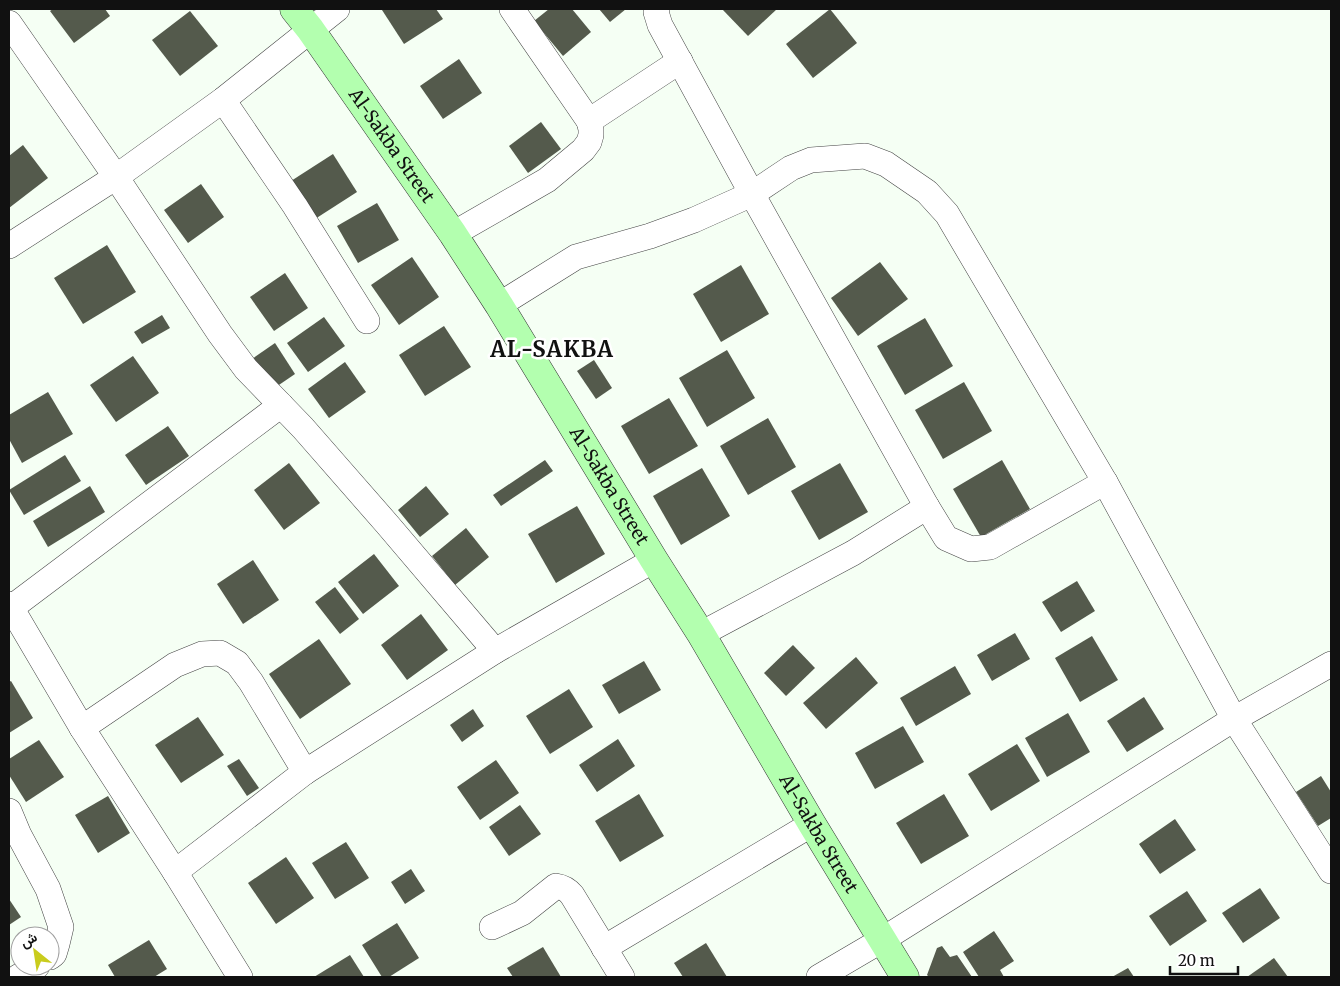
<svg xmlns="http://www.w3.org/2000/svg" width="1340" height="986" font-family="Merriweather,Vazirmatn,serif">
<rect width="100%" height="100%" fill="#f5fff4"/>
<g fill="#545a4c">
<polygon points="53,9 105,9 110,16 74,43 50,11"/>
<polygon points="384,9 436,9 443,19 404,44 382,10"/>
<polygon points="549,9 572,9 591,32 563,56 534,21"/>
<polygon points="599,9 626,9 610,22"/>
<polygon points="722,9 777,9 748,36"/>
<polygon points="830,9 857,43 813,78 786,44"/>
<polygon points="190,11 218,46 180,76 152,40"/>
<polygon points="459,59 482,93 443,119 420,86"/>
<polygon points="541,122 561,149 528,173 509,146"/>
<polygon points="23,145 48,178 9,208 9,156"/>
<polygon points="333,154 357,192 315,219 291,181"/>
<polygon points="201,184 224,217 188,243 164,210"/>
<polygon points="377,203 399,240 358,263 337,226"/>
<polygon points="107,245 136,292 83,324 54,278"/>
<polygon points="412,257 439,297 399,325 371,285"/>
<polygon points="880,262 908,299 858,336 831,298"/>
<polygon points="741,265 769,314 721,342 693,294"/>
<polygon points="285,273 308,308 274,331 250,297"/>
<polygon points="162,315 170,328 142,344 134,332"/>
<polygon points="324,317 345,346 308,372 287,343"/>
<polygon points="925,318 953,366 905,395 877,346"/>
<polygon points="444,326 471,367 425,396 399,355"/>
<polygon points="275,343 295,374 273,389 252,359"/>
<polygon points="727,350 755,398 707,427 679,378"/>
<polygon points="133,356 159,393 116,422 90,385"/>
<polygon points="594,360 612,388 596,399 577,371"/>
<polygon points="345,362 366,392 329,418 308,389"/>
<polygon points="964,382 992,431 943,459 915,410"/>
<polygon points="48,392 73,434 22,463 9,439 9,415"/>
<polygon points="669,398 698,446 649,474 621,426"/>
<polygon points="768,418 796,467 748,495 720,446"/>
<polygon points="168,426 189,456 146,485 125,455"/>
<polygon points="65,455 81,481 24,515 9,490"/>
<polygon points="545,460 553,471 501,506 493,495"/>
<polygon points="1002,460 1030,509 981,537 953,489"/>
<polygon points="289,463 320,503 284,530 254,490"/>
<polygon points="840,463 868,512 819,540 791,491"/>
<polygon points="702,468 730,516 681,545 653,496"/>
<polygon points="90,486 105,512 48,547 33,521"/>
<polygon points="426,486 449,514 420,537 398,510"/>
<polygon points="577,506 605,554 556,583 528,534"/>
<polygon points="466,528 489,557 455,585 432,556"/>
<polygon points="374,554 399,586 363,614 338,582"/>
<polygon points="253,560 279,600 243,624 217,584"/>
<polygon points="1077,581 1095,611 1061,632 1042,602"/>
<polygon points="335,587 359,619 340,634 315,602"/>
<polygon points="421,614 448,650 407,680 381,645"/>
<polygon points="1015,633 1030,659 992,681 977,655"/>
<polygon points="1092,636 1118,680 1080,702 1055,658"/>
<polygon points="319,639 351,684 300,719 269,674"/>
<polygon points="793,645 815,668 786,696 764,673"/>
<polygon points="856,657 878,683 826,729 803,703"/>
<polygon points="644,661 661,690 619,714 602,685"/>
<polygon points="955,666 971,694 916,726 900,698"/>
<polygon points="11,681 33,718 9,733 9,682"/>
<polygon points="569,689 593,727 550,754 526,716"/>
<polygon points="1144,697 1164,729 1127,752 1107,721"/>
<polygon points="473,709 484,726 462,742 450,725"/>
<polygon points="1068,713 1090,752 1047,777 1025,738"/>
<polygon points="198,717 224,755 181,783 155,745"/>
<polygon points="903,726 924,762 875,789 855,753"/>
<polygon points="618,739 635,766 597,792 579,765"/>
<polygon points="39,740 64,777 26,802 9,775 9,759"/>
<polygon points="1017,744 1040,781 991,811 968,774"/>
<polygon points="239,759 259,788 247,796 227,766"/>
<polygon points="496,760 519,793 480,820 457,787"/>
<polygon points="1321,776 1331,792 1331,818 1318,826 1296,792"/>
<polygon points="639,794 664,836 620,862 595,821"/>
<polygon points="944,794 969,836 921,864 896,823"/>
<polygon points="108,796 130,833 98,853 75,815"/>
<polygon points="520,805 541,834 509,856 489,827"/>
<polygon points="1175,819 1196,850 1160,874 1139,844"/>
<polygon points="346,842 369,878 335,899 312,863"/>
<polygon points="286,857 314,898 276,924 248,883"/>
<polygon points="411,869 425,891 405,904 391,882"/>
<polygon points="1260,888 1280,918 1243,943 1222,913"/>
<polygon points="1187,891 1207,921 1170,946 1149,916"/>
<polygon points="9,899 21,917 9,925"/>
<polygon points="397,923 419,958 389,977 382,977 362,945"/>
<polygon points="994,931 1014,961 1000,970 1004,977 979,977 963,952"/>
<polygon points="149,940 167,969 154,977 115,977 108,965"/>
<polygon points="706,943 727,977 683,977 674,963"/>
<polygon points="942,946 950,957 957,955 972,977 929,977 927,975 937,948"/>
<polygon points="543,947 561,977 513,977 507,968"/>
<polygon points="350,955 364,977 314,977"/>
<polygon points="1274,958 1288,977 1247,977"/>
<polygon points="1128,968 1134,977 1112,977"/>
</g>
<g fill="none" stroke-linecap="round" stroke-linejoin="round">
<defs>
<g id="street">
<polyline points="657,9 656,12 660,25 752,194 927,507 946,538 971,549 990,547 1105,482"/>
<polyline points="9,23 116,177 220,334 246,369 303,428 387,524 495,651"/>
<polyline points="223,100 295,206 367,321"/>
<polyline points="589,121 680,61"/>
<polyline points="453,234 547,180 583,150 589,142 591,135 591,129 589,121 512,9"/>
<polyline points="9,246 116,177 223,100 337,9"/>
<polyline points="499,305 576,257 650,236 694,220 752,194 791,168 811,160 865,156 886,164 927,192 947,214 1105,482 1234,719 1331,871"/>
<polyline points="9,604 82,728 175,872 240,977"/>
<polyline points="11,608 281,405"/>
<polyline points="701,634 853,553 927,507"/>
<polyline points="82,728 175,665 202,654 220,653 237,663 251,682 305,772"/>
<polyline points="9,811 19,835 48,889 61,927 57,944 54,954 50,957"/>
<polyline points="175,872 305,772 495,651 654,560"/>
<path d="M492 927 522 913 556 886C563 887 567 889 572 895L622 977"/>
<polyline points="604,948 812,824"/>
<polyline points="18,977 37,966"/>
<polyline points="819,977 882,940 1234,719 1331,664"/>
</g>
<g id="secondary">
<path id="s1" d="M294 9 310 29 453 234 499 305 654 560 701 634 812 824 905 977"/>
</g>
</defs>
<use href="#street" stroke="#444" stroke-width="26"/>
<use href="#secondary" stroke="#333" stroke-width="29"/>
<use href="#street" stroke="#fff" stroke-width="25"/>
<use href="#secondary" stroke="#b3ffaf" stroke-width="28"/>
</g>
<g text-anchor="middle" stroke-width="5" stroke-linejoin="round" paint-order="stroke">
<g font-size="18" fill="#111" stroke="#fff">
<text dy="6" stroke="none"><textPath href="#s1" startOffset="168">Al-Sakba Street</textPath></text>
<text dy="6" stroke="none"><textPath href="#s1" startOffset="572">Al-Sakba Street</textPath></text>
<text dy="6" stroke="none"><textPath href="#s1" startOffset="978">Al-Sakba Street</textPath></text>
</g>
<g font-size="22" font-weight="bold" letter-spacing="1" fill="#111" stroke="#fff">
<text x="552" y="357">AL-SAKBA</text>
</g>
</g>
<rect width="1340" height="986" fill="none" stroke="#111111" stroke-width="20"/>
<g transform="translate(35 951) rotate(330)"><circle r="24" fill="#ffffff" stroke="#a0a0a0"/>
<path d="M0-4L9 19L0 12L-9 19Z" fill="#c9cc1d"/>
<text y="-8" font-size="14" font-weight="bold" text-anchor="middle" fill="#111111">ش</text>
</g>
<path d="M1170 966v8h68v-8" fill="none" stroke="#111111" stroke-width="2.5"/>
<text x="1178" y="966" font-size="15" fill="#111111" stroke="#ffffff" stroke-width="4" paint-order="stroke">20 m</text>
</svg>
